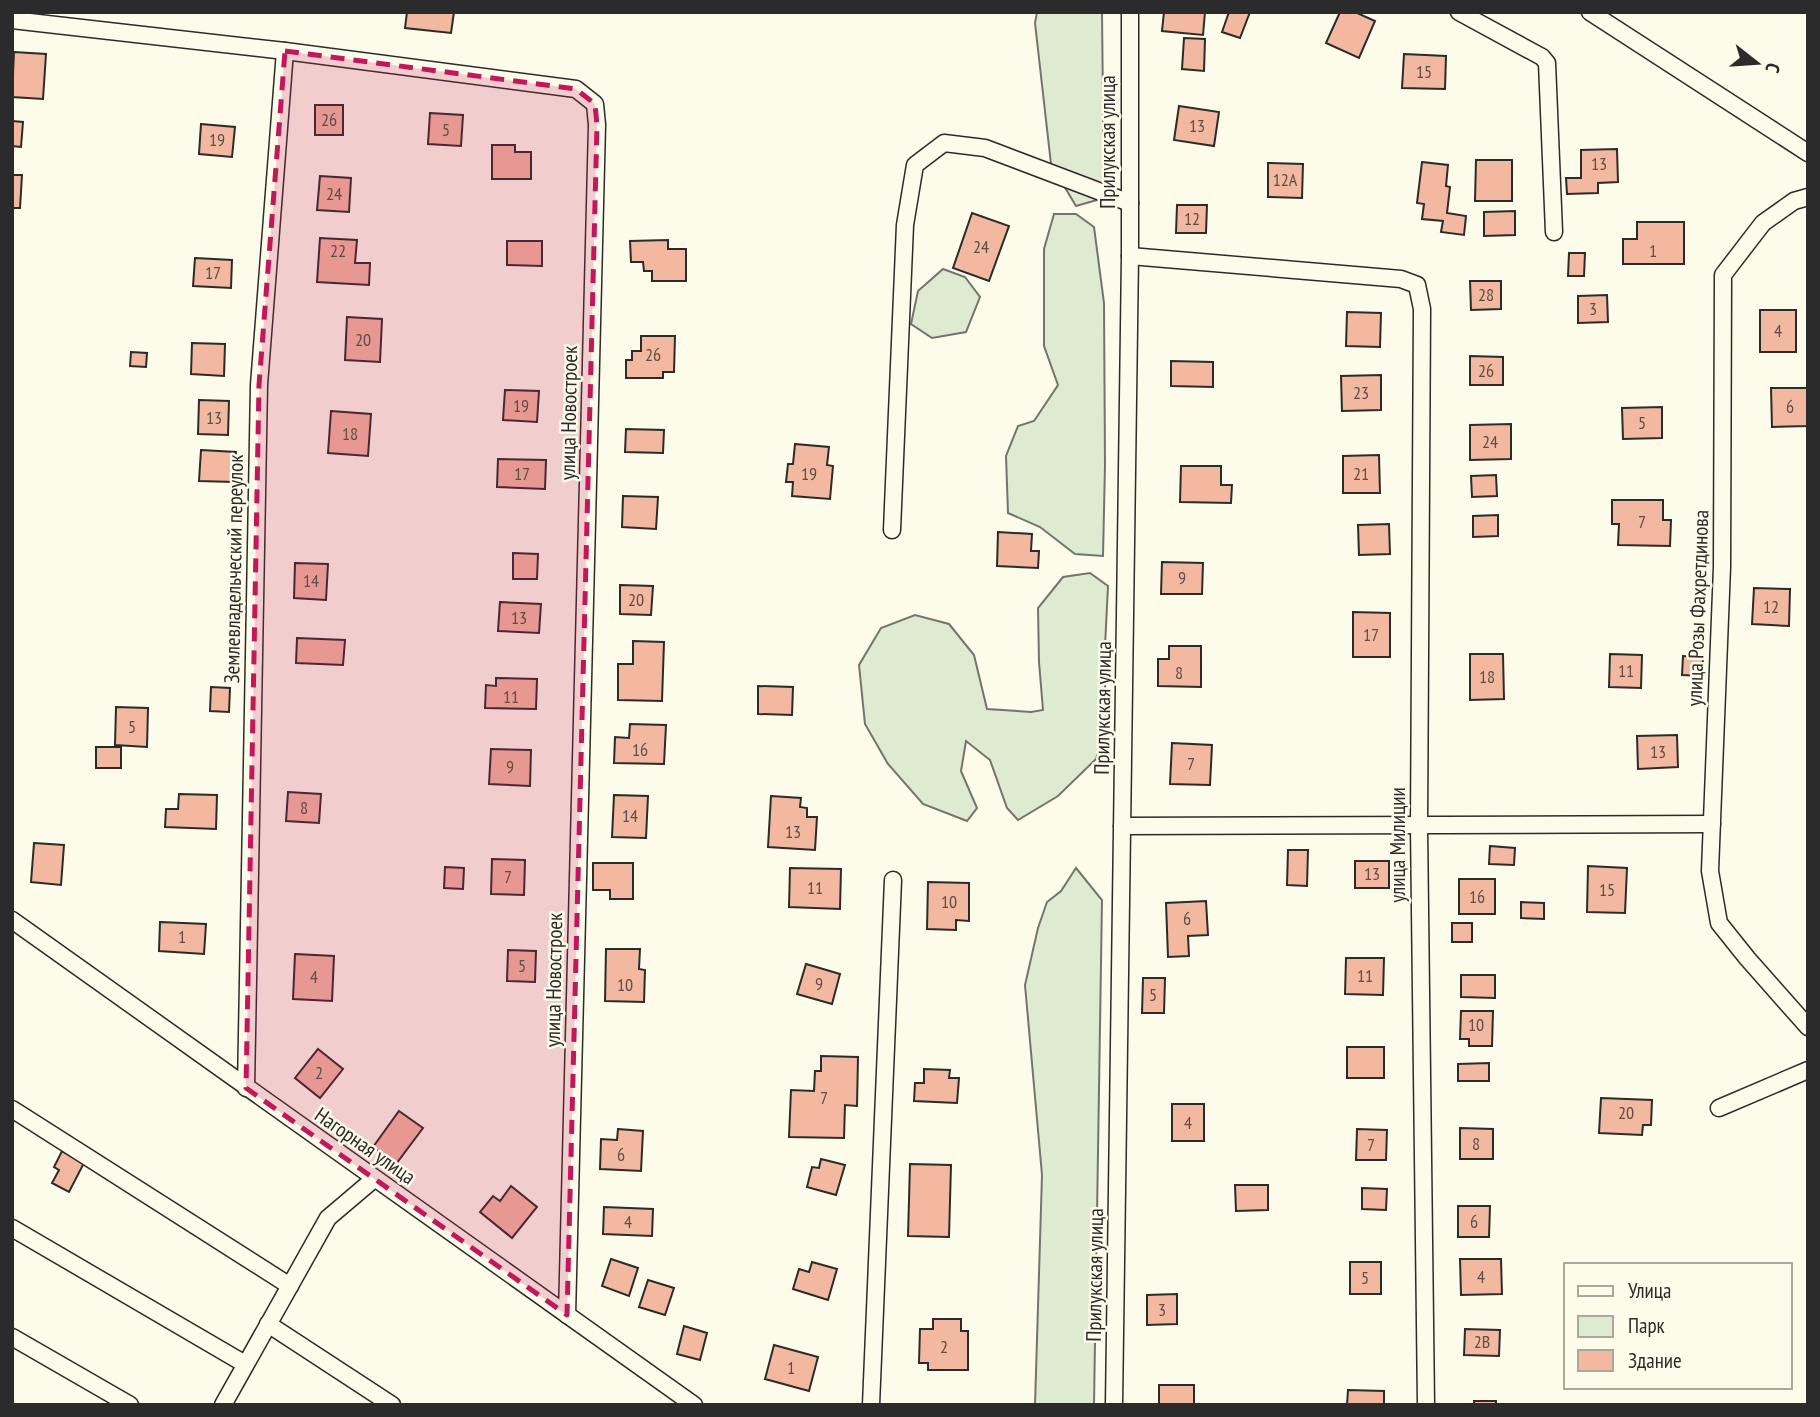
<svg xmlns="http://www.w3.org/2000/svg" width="1820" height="1417" font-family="'PT Sans Narrow',sans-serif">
<rect width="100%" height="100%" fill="#fdfbea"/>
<g fill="#deebd1" stroke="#74746e" stroke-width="2">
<polygon points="1037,12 1102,12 1104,198 1076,206 1051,164 1035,23"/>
<polygon points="1054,214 1076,214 1094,227 1104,303 1105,465 1103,556 1075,554 1040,527 1008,513 1006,456 1018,426 1034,421 1058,385 1044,346 1044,249"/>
<polygon points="943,269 965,277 980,297 966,332 932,338 911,324 918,291"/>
<polygon points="1090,573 1108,586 1104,667 1107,724 1096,759 1058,796 1018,820 1007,808 990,760 966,741 961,771 977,808 967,821 923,804 888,764 865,724 859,665 881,628 915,615 949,624 974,655 987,709 1031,712 1043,710 1039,662 1038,608 1063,577"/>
<polygon points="1076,868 1102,900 1094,1405 1035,1405 1042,1175 1025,985 1038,928 1047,902 1061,891"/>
</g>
<g fill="#f2b8a0" stroke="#2b2b2b" stroke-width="2">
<polygon points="407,12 454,12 451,33 405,28"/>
<polygon points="1164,12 1205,12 1203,35 1162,31"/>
<polygon points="1229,12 1250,12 1240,38 1222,32"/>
<polygon points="1340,12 1355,12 1375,21 1359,58 1326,43"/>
<polygon points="1184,38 1205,39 1204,71 1182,69"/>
<polygon points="14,52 46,54 43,99 12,97"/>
<polygon points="1404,54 1446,56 1445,89 1402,88"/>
<rect x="315" y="105" width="28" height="30"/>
<polygon points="1179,106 1219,112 1214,146 1174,140"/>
<polygon points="430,113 463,115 461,146 428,144"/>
<polygon points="12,121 23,122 21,147 12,146"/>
<polygon points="201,124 235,127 232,157 199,154"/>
<polygon points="492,145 515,145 515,152 531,152 531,179 492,179"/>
<polygon points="1617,149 1618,182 1598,183 1598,193 1567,194 1566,178 1581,178 1581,150"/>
<polygon points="1476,160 1512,160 1512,201 1475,201"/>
<polygon points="1422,162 1448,165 1446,186 1450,187 1447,213 1466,216 1464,235 1441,232 1443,221 1422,219 1424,204 1417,203"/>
<polygon points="1268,163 1303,164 1302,198 1268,197"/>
<polygon points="12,175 22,175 20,208 12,208"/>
<polygon points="320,176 351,178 349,212 317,210"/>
<polygon points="1177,205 1207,205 1206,233 1176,233"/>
<polygon points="1515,211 1515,235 1484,236 1484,212"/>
<polygon points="972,213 1009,226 989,281 953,268"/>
<polygon points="1637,222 1684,222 1684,264 1623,264 1623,239 1637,239"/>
<polygon points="320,238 357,240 355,263 370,263 369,285 317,282"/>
<polygon points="668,240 668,249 686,249 686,281 652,281 652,271 644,271 643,262 631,262 630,241"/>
<polygon points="507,241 542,241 542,266 507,265"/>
<polygon points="1569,253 1585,253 1584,276 1568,276"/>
<polygon points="195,258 232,260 231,288 193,286"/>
<polygon points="1470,281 1501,281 1501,309 1471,310"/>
<polygon points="1607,295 1608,322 1578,323 1578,296"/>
<rect x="1760" y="310" width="36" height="42"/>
<polygon points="1347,312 1381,313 1380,347 1346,346"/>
<polygon points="347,317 382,319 380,362 345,360"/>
<polygon points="641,336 675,336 674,372 663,372 663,378 626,378 626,360 632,360 632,351 641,351"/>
<polygon points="192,343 225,344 224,376 191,374"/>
<polygon points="131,352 147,353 146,367 130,366"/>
<polygon points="1470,356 1503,357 1503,385 1470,385"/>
<polygon points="1171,361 1213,362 1213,387 1171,386"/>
<polygon points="1381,375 1381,410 1342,411 1341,376"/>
<polygon points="1771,388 1808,388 1808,426 1772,427"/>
<polygon points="505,390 539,391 537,422 503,420"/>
<polygon points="199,400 229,401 228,435 198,434"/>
<polygon points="1662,407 1662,438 1623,439 1622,408"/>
<polygon points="331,411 371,414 368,456 328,453"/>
<polygon points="1511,424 1511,459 1470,460 1470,425"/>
<polygon points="626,429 664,430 663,453 625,452"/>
<polygon points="795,444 829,447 827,465 833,466 830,499 792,496 793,482 786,482 788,464 793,464"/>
<polygon points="201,450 236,452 234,482 199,481"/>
<polygon points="1379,455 1380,493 1343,493 1343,456"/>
<polygon points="498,459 546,460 545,489 497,487"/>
<polygon points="1181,466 1221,466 1221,485 1232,485 1231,503 1180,502"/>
<polygon points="1496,475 1497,496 1472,497 1471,476"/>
<polygon points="623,496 658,497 656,529 622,527"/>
<polygon points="1612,500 1663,500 1663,520 1671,520 1670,546 1618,545 1619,524 1612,524"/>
<polygon points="1498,515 1498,536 1473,537 1473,516"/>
<polygon points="1389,524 1390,554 1359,555 1358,525"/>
<polygon points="998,532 1032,534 1031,551 1039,551 1038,568 997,566"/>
<polygon points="513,553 538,554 537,579 513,579"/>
<polygon points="1162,562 1203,563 1202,594 1161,594"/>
<polygon points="295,563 328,564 326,600 294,598"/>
<polygon points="620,585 653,586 651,615 620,614"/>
<polygon points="1754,588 1790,589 1789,626 1752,624"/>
<polygon points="500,602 541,604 539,633 498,631"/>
<polygon points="1353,612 1390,613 1390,657 1353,657"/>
<polygon points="297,638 345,640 343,665 296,663"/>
<polygon points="633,641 664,642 662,701 618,700 618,664 633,664"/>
<polygon points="1169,646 1201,646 1201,687 1158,686 1158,659 1169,659"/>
<polygon points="1470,654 1503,654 1504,699 1470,700"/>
<polygon points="1610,654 1642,655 1641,688 1609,687"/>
<polygon points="1683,656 1703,658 1702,676 1682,675"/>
<polygon points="496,678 537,679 536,709 485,708 486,685 496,686"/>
<polygon points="758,686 793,687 792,715 758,714"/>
<polygon points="211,687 230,688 229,712 210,711"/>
<polygon points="116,707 148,708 147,747 115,745"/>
<polygon points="630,724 666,725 664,764 614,763 615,737 629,738"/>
<polygon points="1677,735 1678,767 1638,769 1637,736"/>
<polygon points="1172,743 1212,745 1210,785 1170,784"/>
<rect x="96" y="747" width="25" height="21"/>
<polygon points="491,749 531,750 530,786 489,784"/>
<polygon points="288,792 321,794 319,823 286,821"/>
<polygon points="179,794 217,795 216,829 165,827 166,809 178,809"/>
<polygon points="614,795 648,796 646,838 612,837"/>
<polygon points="771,796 801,798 800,807 807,808 807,817 817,817 815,850 768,847"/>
<polygon points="34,843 64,845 61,885 31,882"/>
<polygon points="1490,846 1515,848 1514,865 1489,864"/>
<polygon points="1288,850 1308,850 1307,886 1287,885"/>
<polygon points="492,859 525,860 524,895 491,894"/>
<rect x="1355" y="861" width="34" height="27"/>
<polygon points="593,863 633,863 633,899 610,899 610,890 593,890"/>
<polygon points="1588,866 1627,868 1625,913 1587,912"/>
<polygon points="445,867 464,868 463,889 444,888"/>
<polygon points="790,868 841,869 840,909 789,907"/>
<rect x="1459" y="879" width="36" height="35"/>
<polygon points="928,882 969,883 969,921 956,920 956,930 927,929"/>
<polygon points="1206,901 1208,935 1188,936 1189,956 1168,957 1166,903"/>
<polygon points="1521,902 1544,903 1544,919 1521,918"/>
<polygon points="160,922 206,924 204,954 159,951"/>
<rect x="1452" y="923" width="20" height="19"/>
<polygon points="606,949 640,949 639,969 645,970 644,1002 605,1001"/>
<polygon points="508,950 536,951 535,982 507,981"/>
<polygon points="295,954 334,956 332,1001 293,999"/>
<polygon points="1346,958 1384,958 1383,995 1345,994"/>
<polygon points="806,964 840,974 832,1004 797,994"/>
<polygon points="1461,975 1495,975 1495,998 1461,997"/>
<polygon points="1143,978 1165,978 1164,1013 1142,1013"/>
<polygon points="1461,1011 1493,1011 1492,1046 1469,1046 1469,1039 1460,1039"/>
<rect x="1347" y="1047" width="37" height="31"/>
<polygon points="318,1049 343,1069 320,1098 295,1078"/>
<polygon points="821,1056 858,1057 857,1106 845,1105 844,1138 789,1137 791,1090 814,1091 815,1071 821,1071"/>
<polygon points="1489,1063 1489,1081 1458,1081 1458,1064"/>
<polygon points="924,1069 950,1070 949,1078 959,1078 957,1103 914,1101 915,1083 924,1083"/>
<polygon points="1601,1098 1652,1100 1651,1125 1643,1125 1642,1135 1599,1133"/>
<rect x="1172" y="1104" width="32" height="37"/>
<polygon points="399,1111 423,1128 396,1164 373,1147"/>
<polygon points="1460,1128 1493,1129 1493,1159 1460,1159"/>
<polygon points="618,1129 643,1131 641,1171 600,1169 601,1139 617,1140"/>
<polygon points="1357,1129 1387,1130 1386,1160 1356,1160"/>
<polygon points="62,1151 84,1163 69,1192 52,1183 59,1170 54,1167"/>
<polygon points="821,1159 845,1165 836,1195 807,1187 812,1167 819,1168"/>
<polygon points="910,1164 951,1165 949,1237 908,1236"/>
<polygon points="1235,1185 1268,1185 1268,1210 1236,1211"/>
<polygon points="511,1186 537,1207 512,1238 480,1212 493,1196 500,1201"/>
<polygon points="1362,1188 1387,1189 1386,1210 1362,1209"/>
<polygon points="1458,1206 1490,1206 1489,1237 1458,1237"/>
<polygon points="604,1207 653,1209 652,1236 603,1234"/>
<polygon points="611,1259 638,1268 629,1296 602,1286"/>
<polygon points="1460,1259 1501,1259 1502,1294 1461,1295"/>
<polygon points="812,1262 837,1269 828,1300 793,1289 799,1269 809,1272"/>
<rect x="1350" y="1262" width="31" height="32"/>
<polygon points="648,1280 674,1288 665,1315 639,1307"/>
<polygon points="1177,1294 1177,1324 1147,1325 1147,1295"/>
<polygon points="933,1319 961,1319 961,1331 968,1331 968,1370 928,1370 928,1363 919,1363 920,1329 933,1329"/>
<polygon points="684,1326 707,1333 700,1360 677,1354"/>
<polygon points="1465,1329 1500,1330 1499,1356 1464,1355"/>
<polygon points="774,1345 818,1357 809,1391 765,1379"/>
<rect x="1159" y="1385" width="35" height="20"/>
<polygon points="1348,1390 1384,1391 1384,1405 1347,1405"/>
<rect x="1474" y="1401" width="22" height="4"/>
</g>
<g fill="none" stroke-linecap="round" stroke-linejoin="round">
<defs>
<g id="minor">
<polyline points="1459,12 1542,57 1547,63 1554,232"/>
<polyline points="1590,12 1808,153"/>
<polyline points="12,20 285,51 576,89 595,104 597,125 567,1315"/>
<polyline points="1808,197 1794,201 1763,223 1723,275 1722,567 1710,871 1719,923 1747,958 1808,1027"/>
<polyline points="1130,256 1401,279 1417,285 1422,309 1419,827 1426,1405"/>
<polyline points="892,530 905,225 915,165 944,143 985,148 1130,203"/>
<polyline points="1122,826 1712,824"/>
<polyline points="12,920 694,1405"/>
<polyline points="246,1088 259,385 285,51"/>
<polyline points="1719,1108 1808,1070"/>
<polyline points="12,1109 290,1286"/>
<polyline points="12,1228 245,1364"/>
<polyline points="268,1324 392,1405"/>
<polyline points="12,1337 130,1405"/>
<polyline points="223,1405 328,1218 374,1179"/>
<polyline points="871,1405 893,880"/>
<polyline points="1114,1405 1130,256 1130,12"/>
</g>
</defs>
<use href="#minor" stroke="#2b2b2b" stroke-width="19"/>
<use href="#minor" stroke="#fdfbea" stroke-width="16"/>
</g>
<path fill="#c2185b" fill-opacity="0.2" stroke="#c2185b" stroke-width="5" stroke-dasharray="14 9" stroke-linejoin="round" d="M285 51 576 89 595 104 597 125 567 1315 246 1088 259 385Z"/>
<g text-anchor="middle" stroke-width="5" stroke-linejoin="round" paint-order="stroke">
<g font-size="18" fill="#5d4e48">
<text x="1424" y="78">15</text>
<text x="329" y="126">26</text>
<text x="1197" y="132">13</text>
<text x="446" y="136">5</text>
<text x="217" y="146">19</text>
<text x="1599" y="170">13</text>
<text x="1285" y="186">12А</text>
<text x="334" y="200">24</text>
<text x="1192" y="225">12</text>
<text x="981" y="253">24</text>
<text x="338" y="257">22</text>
<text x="1653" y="257">1</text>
<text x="213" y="279">17</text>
<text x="1486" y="301">28</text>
<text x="1593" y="315">3</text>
<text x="1778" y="337">4</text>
<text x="363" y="346">20</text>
<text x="653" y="361">26</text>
<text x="1486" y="377">26</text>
<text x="1361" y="399">23</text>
<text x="521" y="412">19</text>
<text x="1790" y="413">6</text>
<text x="214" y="424">13</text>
<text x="1642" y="429">5</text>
<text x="350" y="440">18</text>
<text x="1490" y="448">24</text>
<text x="522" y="480">17</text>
<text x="809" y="480">19</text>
<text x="1361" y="480">21</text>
<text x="1642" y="528">7</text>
<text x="1182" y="584">9</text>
<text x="311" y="587">14</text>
<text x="636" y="606">20</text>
<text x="1771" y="613">12</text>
<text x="519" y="624">13</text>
<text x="1371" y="641">17</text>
<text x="1626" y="677">11</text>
<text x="1179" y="679">8</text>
<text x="1487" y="683">18</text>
<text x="511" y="703">11</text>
<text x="132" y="733">5</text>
<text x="640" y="756">16</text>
<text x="1658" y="758">13</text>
<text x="1191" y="770">7</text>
<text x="510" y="773">9</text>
<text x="304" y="814">8</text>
<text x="630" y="822">14</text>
<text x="793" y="838">13</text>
<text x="1372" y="880">13</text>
<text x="508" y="883">7</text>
<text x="815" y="894">11</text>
<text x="1607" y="896">15</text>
<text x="1477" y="903">16</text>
<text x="949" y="908">10</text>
<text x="1187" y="925">6</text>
<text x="182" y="943">1</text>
<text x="522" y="972">5</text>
<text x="1365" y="982">11</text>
<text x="314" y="983">4</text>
<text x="819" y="990">9</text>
<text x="625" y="991">10</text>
<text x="1153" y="1001">5</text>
<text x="1476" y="1031">10</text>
<text x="319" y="1079">2</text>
<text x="824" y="1104">7</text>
<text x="1626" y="1119">20</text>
<text x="1188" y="1129">4</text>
<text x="1476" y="1150">8</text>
<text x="1371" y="1151">7</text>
<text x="621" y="1161">6</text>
<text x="628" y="1228">4</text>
<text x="1474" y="1228">6</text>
<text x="1481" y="1283">4</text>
<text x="1365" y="1284">5</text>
<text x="1162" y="1316">3</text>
<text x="1482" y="1348">2В</text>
<text x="944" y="1353">2</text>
<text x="791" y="1374">1</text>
</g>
<g font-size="21" fill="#2b2b2b" stroke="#fdfbea">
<text transform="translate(1108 142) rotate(-90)" y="7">Прилукская улица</text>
<text transform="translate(569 413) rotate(-89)" y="7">улица Новостроек</text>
<text transform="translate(234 569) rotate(-89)" y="7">Землевладельческий переулок</text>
<text transform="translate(1698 608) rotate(-88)" y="7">улица Розы Фахретдинова</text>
<text transform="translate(1103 708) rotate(-89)" y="7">Прилукская улица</text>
<text transform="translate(1398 845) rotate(-90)" y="7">улица Милиции</text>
<text transform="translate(554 980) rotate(-89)" y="7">улица Новостроек</text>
<text transform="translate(365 1146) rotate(35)" y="7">Нагорная улица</text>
<text transform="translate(1095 1275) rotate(-89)" y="7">Прилукская улица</text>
</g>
</g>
<rect width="1820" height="1417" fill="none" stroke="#2b2b2b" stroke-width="28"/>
<rect x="1564" y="1263" width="228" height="126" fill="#fdfbea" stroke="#a9a89e" stroke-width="2"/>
<rect x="1578" y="1286" width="35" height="10" fill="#fdfbea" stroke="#a9a89e" stroke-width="2"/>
<text x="1628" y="1298" font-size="21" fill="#2b2b2b">Улица</text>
<rect x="1578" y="1316" width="35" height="21" fill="#deebd1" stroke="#a9a89e" stroke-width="2"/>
<text x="1628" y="1333" font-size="21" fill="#2b2b2b">Парк</text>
<rect x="1578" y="1350" width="35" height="21" fill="#f2b8a0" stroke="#a9a89e" stroke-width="2"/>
<text x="1628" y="1368" font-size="21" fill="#2b2b2b">Здание</text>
<g transform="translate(1757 63) rotate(107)" stroke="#fdfbea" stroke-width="5" paint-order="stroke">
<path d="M0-5L12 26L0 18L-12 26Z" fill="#2b2b2b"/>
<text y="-10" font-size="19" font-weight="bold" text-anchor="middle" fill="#2b2b2b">С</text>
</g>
</svg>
